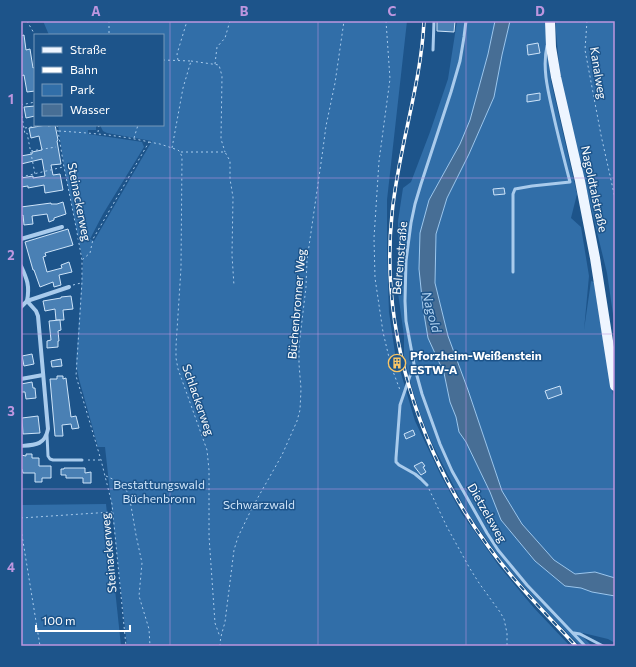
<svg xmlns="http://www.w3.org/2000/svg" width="636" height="667" font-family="Commissioner,sans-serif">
<rect width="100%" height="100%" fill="#1d548a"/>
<g fill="#316ea8">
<polygon points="43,21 407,21 387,200 387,250 389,312 395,353 415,421 441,476 462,514 499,566 534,608 570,646 127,646 105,447 98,447 79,379 76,364 83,261 64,167 58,125 96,125 96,130 88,130 88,134 136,141 142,142 144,147 103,214 90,239 94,241 152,141 107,133 103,131 101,127 101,125 163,125 163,35 49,35"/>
<polygon points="457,21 495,21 488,54 470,120 460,144 429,200 423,308 428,337 444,373 450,402 456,417 459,432 466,442 490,492 501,520 535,561 565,586 581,588 592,592 615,596 615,643 608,639 583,633 582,636 592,646 580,646 543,608 504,564 467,512 447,473 431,441 421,416 412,388 404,356 404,336 398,293 398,221 403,188 411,182 430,132 448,79"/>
<polygon points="510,21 545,21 547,46 551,81 577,194 571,218 581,227 589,276 584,330 591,281 594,282 600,321 615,406 615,578 595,572 575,574 554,560 522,524 502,491 468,390 448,336 435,283 436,234 447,198 469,154 494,97 502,55"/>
<polygon points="556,21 615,21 615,328 607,273 561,85 556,32"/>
<polygon points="106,504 121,646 21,646 21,505"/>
</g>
<polygon fill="#476e95" stroke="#9cc7ee" points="495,21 510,21 502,55 494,97 469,154 447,198 436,234 435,283 448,336 468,390 502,491 522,524 554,560 575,574 595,572 615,578 615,596 592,592 581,588 565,586 535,561 501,520 490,492 466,442 459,432 456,417 450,402 444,373 428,338 423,308 419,269 420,233 429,200 460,144 470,120 488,54"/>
<g fill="#4a80b4" stroke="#cee4f9">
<polygon points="437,21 455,21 454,32 437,31"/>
<polygon points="24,35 26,50 30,49 33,68 35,67 35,91 27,92 24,75 21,76 21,36"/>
<polygon points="538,43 540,53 528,55 527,45"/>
<polygon points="540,93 540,100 527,102 527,95"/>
<polygon points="35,106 35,116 26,118 24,107"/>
<polygon points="46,125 48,125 48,126 55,125 58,140 57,141 61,164 51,165 53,175 60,174 63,190 45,193 44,185 28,188 28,186 21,187 21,178 33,176 33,178 45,176 42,159 21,164 21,156 32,154 32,152 42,150 39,136 31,138 29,128"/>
<polygon points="504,188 505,194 494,195 493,189"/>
<polygon points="63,202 66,214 54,218 54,220 49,222 47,214 32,216 33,224 24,225 23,215 21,216 21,207 51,203 51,204 57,204"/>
<polygon points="68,229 73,245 45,253 46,256 43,257 47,272 62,268 61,265 69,262 72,272 59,275 61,285 54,287 53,282 40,287 34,270 33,270 25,242"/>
<polygon points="71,296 73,309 63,310 64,320 56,320 55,309 45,311 43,301 61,298 61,297"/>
<polygon points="60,320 61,330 58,331 59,341 58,341 58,347 47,348 47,341 51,340 49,321"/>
<polygon points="32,354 34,364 24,366 22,356"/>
<polygon points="61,359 62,366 52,367 51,361"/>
<polygon points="57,376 63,376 63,379 66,378 71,417 76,416 79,428 72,429 71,424 62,425 63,436 55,436 50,379 57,379"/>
<polygon points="32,382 33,388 35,388 36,398 26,399 25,392 21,392 21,384"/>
<polygon points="560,386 562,394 548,399 545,391"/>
<polygon points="38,416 40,433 23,434 22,418"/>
<polygon points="413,430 415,435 406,439 404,434"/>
<polygon points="26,454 32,454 32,458 39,458 39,466 51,466 51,478 42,478 42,482 35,482 35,473 23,473 22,469 21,469 21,455 26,456"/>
<polygon points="422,462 425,466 423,467 426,472 421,475 414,466"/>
<polygon points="64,468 85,468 85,473 91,472 91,483 83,483 83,478 66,478 66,475 61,475 61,469 64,469"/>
</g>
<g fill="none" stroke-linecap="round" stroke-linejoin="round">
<g stroke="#a9cbec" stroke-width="1" stroke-dasharray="2 3" stroke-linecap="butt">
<polyline points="27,21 35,35"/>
<polyline points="109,21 109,35"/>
<polyline points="386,21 390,79 379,161 374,238 375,278 383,332 391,366 400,390"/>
<polyline points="587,21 585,50 601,135 615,198"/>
<polyline points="163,60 191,61 183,88 172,148"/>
<polyline points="178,60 177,54 187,21"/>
<polyline points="191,61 219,65 222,76 221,139 225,152"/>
<polyline points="215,64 217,47 225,38 230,21"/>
<polyline points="21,105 35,102"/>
<polyline points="21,111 25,134 27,133 35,174"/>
<polyline points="57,125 64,167 76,227 82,260 82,282 76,376 101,460 112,504 126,646"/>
<polyline points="25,128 44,125"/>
<path d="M59 131C89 133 119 135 149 142L93 239 90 253 82 260"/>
<polyline points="98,132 99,125"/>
<polyline points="134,138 138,125"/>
<polyline points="149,142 160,144 178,150 180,152 182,157 181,268 176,346 176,358 178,369 207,450 209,470 209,536 215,623 220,637"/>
<polyline points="31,151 56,147"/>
<polyline points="181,152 225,152 230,161 230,179 233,197 232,255 234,286"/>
<polyline points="21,177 63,167"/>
<polyline points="73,285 81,283"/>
<polyline points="88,460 101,460"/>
<polyline points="106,476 119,482 129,494 136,535 142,563 139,596 149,629 150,646"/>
<polyline points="429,489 447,527 469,567 479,583 500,612 504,619 507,633 507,646"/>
<polyline points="21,506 21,505"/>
<polyline points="21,518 112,512"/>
<polyline points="21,529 40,646"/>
<path d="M220 646C220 637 223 630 225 622L234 550 238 537 252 508 282 455 297 421 300 410 301 389 299 364V346L306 287 307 260 322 156 326 126 335 83 344 21"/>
</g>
<g stroke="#a9cbec" stroke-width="3">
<polyline points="433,50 434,21"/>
<path d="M513 272V194L515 189 532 186 570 182C564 159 558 136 553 113 548 91 542 68 547 46"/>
<polyline points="414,365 422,394 440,444 452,471 487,533 498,550 527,585 585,646"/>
<polyline points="47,435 48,456 50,459 53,460 82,460"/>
<polyline points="427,485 421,479 415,474 399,465 396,462 396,458 400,405 414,364 406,321 405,301 406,261 411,223 415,204 421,184 451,92 460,61 464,37 466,21"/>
<polyline points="574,633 580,634 603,646"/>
</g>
<g stroke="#a9cbec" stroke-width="4">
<polyline points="21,239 62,227"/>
<path d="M21 266C27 279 30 286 27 301L36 311 38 316 48 429C45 445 35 445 21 446"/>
<polyline points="21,307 27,301 69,287"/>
<polyline points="21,379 43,375"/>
</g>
<polyline stroke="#eef5ff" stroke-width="10" points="550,21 551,47 556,77 580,181 595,258 615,386"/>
<defs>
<path id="rail" d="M424 21C421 86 398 149 392 214 380 329 419 453 488 546 514 582 546 614 576 646"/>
</defs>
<use href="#rail" stroke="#fff" stroke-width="3.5"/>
<use href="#rail" stroke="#1d548a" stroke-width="2" stroke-dasharray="6" stroke-linecap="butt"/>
</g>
<path fill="none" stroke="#bd96df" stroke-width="1" stroke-opacity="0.55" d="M170 21V646M318 21V646M466 21V646M21 178H615M21 334H615M21 489H615"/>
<defs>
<symbol id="building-ring" viewBox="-11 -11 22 22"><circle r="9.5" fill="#1d548a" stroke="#fbc767" stroke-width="1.5"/><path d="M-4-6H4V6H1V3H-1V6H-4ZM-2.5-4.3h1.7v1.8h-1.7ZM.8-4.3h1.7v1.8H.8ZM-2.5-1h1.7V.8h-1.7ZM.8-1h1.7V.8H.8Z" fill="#fbc767"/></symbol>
</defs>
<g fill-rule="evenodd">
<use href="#building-ring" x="387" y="353" width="20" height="20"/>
</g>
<g text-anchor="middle" stroke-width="3" stroke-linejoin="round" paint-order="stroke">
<g font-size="12" fill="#fff" stroke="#1d548a">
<text transform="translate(598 73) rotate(81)" y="4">Kanalweg</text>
<text transform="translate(594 189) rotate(78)" y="4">Nagoldtalstraße</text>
<text transform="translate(79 202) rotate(79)" y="4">Steinackerweg</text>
<text transform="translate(400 258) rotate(-85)" y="4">Belremstraße</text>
<text transform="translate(297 304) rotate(-85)" y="4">Büchenbronner Weg</text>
<text transform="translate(198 400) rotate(71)" y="4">Schlackerweg</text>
<text transform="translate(487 513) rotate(60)" y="4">Dietzelsweg</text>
<text transform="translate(109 553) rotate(-95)" y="4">Steinackerweg</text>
</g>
<g font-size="12" font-weight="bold" fill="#fff" stroke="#1d548a" text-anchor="start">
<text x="410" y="360">Pforzheim-Weißenstein<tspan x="410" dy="14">ESTW-A</tspan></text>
</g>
<g font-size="12" fill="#cee4f9" stroke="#1d548a">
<text x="159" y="489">Bestattungswald<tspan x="159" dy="14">Büchenbronn</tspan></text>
<text x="259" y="509">Schwarzwald</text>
</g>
<g font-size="13" font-style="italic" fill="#b4d5f3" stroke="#1d548a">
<text transform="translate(432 312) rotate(75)" y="5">Nagold</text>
</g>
</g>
<rect width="636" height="667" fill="none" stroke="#1d548a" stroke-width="44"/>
<rect x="34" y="34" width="130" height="92" fill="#1d548a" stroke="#7798b9"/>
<rect x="42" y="47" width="20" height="6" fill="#eef5ff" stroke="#7798b9"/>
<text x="70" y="54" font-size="12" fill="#ffffff">Straße</text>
<rect x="42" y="67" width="20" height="6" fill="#ffffff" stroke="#7798b9"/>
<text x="70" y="74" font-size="12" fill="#ffffff">Bahn</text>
<rect x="42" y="84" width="20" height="12" fill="#316ea8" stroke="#7798b9"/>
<text x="70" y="94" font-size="12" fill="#ffffff">Park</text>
<rect x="42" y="104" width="20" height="12" fill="#476e95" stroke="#7798b9"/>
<text x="70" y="114" font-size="12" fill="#ffffff">Wasser</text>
<path d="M36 625v6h94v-6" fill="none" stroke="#ffffff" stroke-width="2"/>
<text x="42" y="625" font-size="12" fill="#ffffff" stroke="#1d548a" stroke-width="3" paint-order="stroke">100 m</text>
<rect x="22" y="22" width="592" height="623" fill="none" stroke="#bd96df" stroke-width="1.5"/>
<g font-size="13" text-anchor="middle" font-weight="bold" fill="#bd96df">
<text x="96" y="16">A</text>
<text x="244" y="16">B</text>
<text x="392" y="16">C</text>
<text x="540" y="16">D</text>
<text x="11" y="104">1</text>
<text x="11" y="260">2</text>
<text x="11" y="416">3</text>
<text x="11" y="572">4</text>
</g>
</svg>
